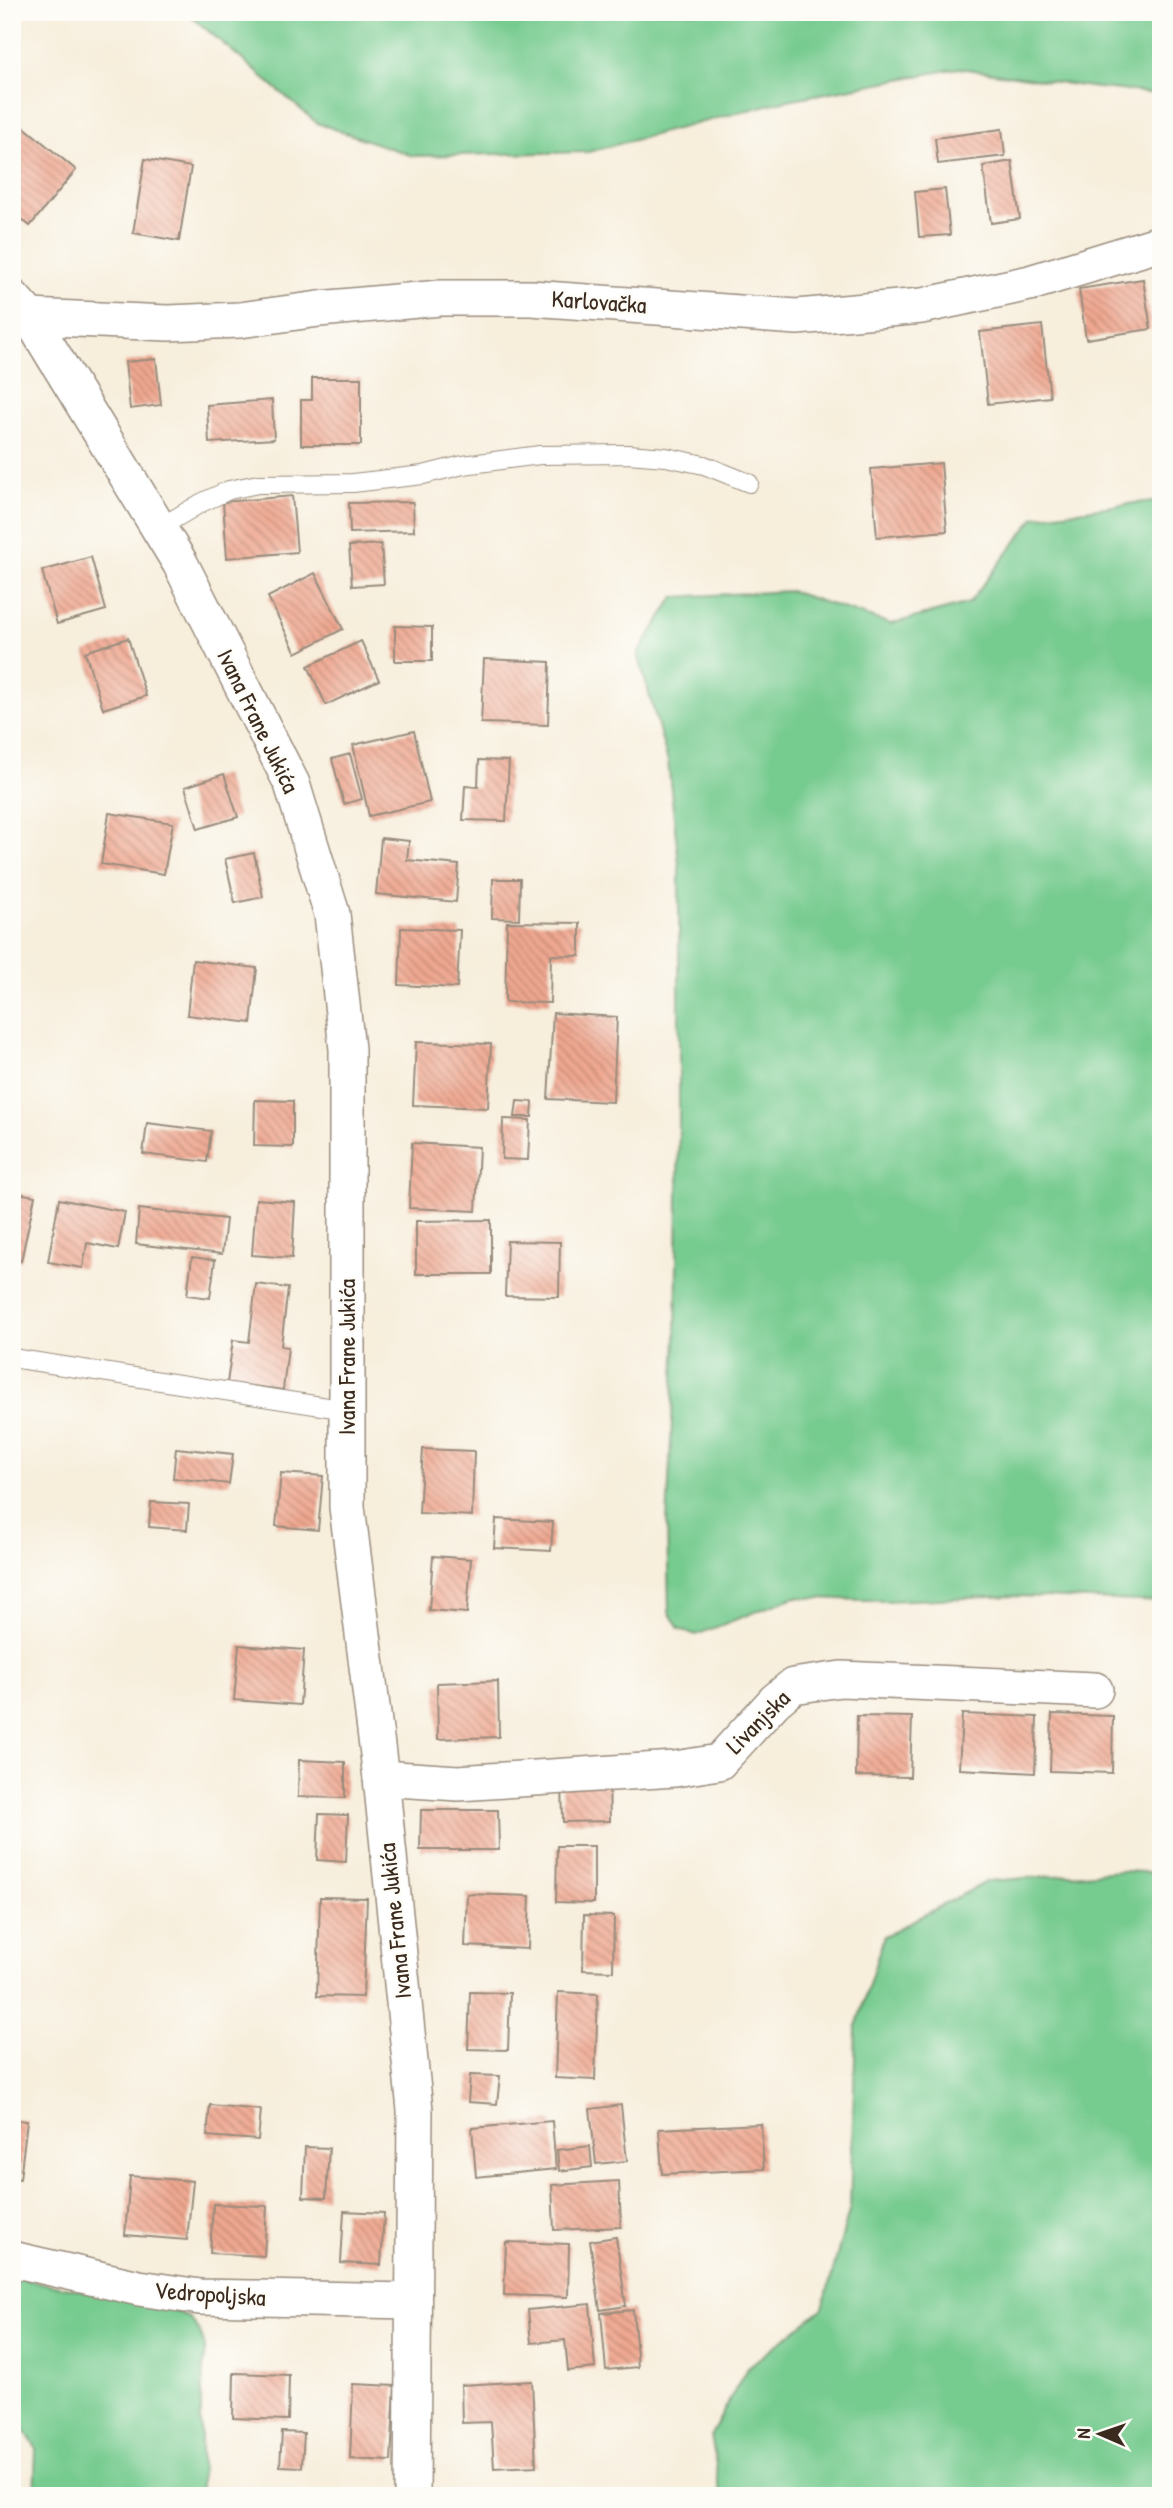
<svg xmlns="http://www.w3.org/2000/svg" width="1173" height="2508" font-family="'Patrick Hand',sans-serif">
<defs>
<pattern id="building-back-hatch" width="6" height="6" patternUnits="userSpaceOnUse" patternTransform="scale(1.75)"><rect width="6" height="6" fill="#efa790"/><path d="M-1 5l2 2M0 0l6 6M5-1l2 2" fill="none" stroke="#c38875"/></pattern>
</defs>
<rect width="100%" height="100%" fill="#fdfcf7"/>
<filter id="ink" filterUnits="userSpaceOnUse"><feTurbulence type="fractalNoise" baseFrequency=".0143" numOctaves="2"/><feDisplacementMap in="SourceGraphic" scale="14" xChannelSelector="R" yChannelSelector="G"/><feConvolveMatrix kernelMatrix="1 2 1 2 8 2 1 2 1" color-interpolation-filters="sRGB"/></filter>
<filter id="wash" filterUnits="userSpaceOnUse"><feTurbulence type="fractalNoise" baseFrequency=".00686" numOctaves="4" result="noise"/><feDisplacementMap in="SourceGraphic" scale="28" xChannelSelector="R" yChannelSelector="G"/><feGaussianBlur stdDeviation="1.57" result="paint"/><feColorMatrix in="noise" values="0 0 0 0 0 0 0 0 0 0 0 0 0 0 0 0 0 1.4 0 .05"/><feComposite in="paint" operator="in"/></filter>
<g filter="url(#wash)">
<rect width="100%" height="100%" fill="#f7eedc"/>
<g fill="#76cb8f" stroke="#587a56" stroke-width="2">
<polygon points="186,12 1161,12 1161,94 1089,87 959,68 783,101 588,152 413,156 317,123"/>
<polygon points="1142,502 1161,502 1161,1602 1017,1596 886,1601 794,1597 696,1635 679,1629 669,1612 667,1524 676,1337 679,1121 679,865 668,762 638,654 674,597 790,591 891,624 969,603 1035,517"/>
<polygon points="1123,1871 1161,1873 1161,2496 721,2496 711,2435 747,2368 823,2308 850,2207 856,2027 884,1936 988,1881"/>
<polygon points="12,2277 168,2307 190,2318 200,2332 205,2347 201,2403 201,2496 34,2496 36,2448 20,2423 12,2423"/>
</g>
<g id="blocks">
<g fill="url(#building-back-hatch)">
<polygon points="12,117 76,170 30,226 12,211"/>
<polygon points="1002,129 1005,156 938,164 935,138"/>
<polygon points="145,159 191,167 179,241 133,233"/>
<polygon points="1012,161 1020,219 991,223 983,166"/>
<polygon points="945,189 950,235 919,237 915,192"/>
<polygon points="1143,279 1151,329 1086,339 1079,289"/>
<polygon points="1042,325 1050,397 988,404 980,332"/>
<polygon points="156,359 161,405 130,409 125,362"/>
<polygon points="312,378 361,378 361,445 301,445 301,400 312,400"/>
<polygon points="272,400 274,439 209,443 207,405"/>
<polygon points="941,463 947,531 877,537 871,469"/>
<polygon points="292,496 297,552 227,558 223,502"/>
<polygon points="413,502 414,531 350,533 349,503"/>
<polygon points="381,544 384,584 352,586 349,546"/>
<polygon points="91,557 106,610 57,624 42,571"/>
<polygon points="315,573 343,629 296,653 268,597"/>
<polygon points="395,626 432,627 432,661 395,661"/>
<polygon points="128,638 146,696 103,709 85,652"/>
<polygon points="361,641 379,680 326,705 308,666"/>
<polygon points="484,659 550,662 548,725 481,723"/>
<polygon points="414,731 430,802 369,816 353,745"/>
<polygon points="350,754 362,799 344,804 332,759"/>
<polygon points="479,760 509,761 506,821 463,820 465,786 478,787"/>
<polygon points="224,774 238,817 198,829 185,787"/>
<polygon points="109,813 173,823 164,874 101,864"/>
<polygon points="381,838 409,841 407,860 459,865 456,902 376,894"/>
<polygon points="254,853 263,897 235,903 225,859"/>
<polygon points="493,879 520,879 519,919 492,918"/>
<polygon points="507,922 580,923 580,956 551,955 550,1003 505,1002"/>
<polygon points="401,928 460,930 457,988 399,985"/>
<polygon points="193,960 257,968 251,1023 187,1015"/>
<polygon points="553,1013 617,1017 613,1102 548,1099"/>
<polygon points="416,1042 491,1044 488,1108 413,1105"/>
<polygon points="255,1100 293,1101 293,1147 254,1146"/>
<polygon points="517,1101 533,1102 532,1117 515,1117"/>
<polygon points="503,1119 530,1120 528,1160 502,1159"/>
<polygon points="147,1123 211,1131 207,1162 143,1154"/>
<polygon points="412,1143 479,1147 476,1211 409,1208"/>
<polygon points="12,1192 35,1196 21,1261 12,1259"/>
<polygon points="59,1199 125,1212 118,1249 87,1243 83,1268 48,1262"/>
<polygon points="256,1199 295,1202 292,1258 252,1255"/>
<polygon points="139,1209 226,1219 222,1254 136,1244"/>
<polygon points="491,1220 491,1274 416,1274 416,1221"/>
<polygon points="507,1241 560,1242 559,1297 505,1296"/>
<polygon points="192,1257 215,1260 210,1298 187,1295"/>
<polygon points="256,1284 288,1288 281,1346 288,1347 283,1390 227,1383 233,1340 249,1342"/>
<polygon points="176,1448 233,1454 229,1484 173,1478"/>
<polygon points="423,1449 474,1451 472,1516 419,1513"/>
<polygon points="281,1473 323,1476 318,1530 276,1526"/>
<polygon points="151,1502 189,1504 187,1530 149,1527"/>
<polygon points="496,1519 553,1522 551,1551 494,1548"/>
<polygon points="433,1556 471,1559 467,1613 429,1610"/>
<polygon points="239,1645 304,1650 300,1705 234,1700"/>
<polygon points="498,1681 499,1737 438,1739 437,1683"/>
<polygon points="962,1714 1037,1717 1035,1773 959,1769"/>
<polygon points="1052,1714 1113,1716 1112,1773 1050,1771"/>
<polygon points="857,1716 912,1717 910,1777 856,1776"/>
<polygon points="299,1760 345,1762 345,1798 298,1797"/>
<polygon points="609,1780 610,1821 563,1822 562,1782"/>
<polygon points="421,1810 498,1810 499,1850 420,1850"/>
<polygon points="319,1814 348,1815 346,1862 317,1860"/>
<polygon points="557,1846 594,1846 594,1903 556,1902"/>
<polygon points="467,1894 530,1896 528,1949 465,1946"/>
<polygon points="320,1897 367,1898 363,1997 317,1996"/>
<polygon points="584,1915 614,1916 613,1971 583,1970"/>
<polygon points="470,1992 510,1993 508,2050 468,2049"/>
<polygon points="558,1992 598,1994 595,2080 555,2078"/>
<polygon points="470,2075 500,2076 497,2104 468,2102"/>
<polygon points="210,2105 261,2110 258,2140 207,2136"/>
<polygon points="621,2105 627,2161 596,2164 590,2109"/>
<polygon points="12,2119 27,2121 20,2179 12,2178"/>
<polygon points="552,2121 556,2169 476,2177 472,2128"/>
<polygon points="761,2124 764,2169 662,2174 659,2129"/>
<polygon points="590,2146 592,2167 559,2171 557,2150"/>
<polygon points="305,2147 329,2148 326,2198 303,2197"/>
<polygon points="130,2176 193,2181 187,2240 125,2235"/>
<polygon points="619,2181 621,2227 554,2230 552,2185"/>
<polygon points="213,2204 267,2206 264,2256 210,2253"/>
<polygon points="344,2211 384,2213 381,2265 341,2263"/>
<polygon points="616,2237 626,2306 600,2310 590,2241"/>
<polygon points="506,2242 569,2244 568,2297 504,2295"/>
<polygon points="590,2304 595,2368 568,2371 565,2340 531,2343 528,2310"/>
<polygon points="633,2310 638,2367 606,2370 601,2313"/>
<polygon points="234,2373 289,2375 288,2420 233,2418"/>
<polygon points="532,2381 536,2466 494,2468 491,2422 462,2423 461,2385"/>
<polygon points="353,2384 395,2386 391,2461 350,2459"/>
<polygon points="282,2432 304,2433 302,2467 280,2466"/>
<polygon points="272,2492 299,2493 299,2496 272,2496"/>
</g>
</g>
</g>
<g filter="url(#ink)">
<use href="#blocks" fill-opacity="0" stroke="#998c7d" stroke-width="2"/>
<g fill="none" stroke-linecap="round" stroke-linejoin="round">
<defs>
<g id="lane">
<polyline points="159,528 201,503 229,490 258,484 353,483 423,475 463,465 540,455 628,454 666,457 704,465 749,483"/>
<polyline points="12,1358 347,1410"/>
</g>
<g id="street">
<polyline points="12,297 30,317 180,563 292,784 332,914 347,1049 347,1507 381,1778 415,2110 412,2496"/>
<polyline points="30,317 168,323 240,320 319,309 440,298 531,298 797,317 922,306 1030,283 1161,243"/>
<polyline points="381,1778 458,1783 675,1769 719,1762 775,1701 793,1686 841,1679 1095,1690"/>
<polyline points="12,2259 139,2288 200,2297 412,2301"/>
</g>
</defs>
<use href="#lane" stroke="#998c7d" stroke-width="20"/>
<use href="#street" stroke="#998c7d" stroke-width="38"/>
<use href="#lane" stroke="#fff" stroke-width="18"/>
<use href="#street" stroke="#fff" stroke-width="35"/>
</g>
</g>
<g text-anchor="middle" stroke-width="5" stroke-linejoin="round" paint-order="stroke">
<g font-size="24" fill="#3b2a1e" stroke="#fdfcf7">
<text transform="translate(599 302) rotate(4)" y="8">Karlovačka</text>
<text transform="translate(258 721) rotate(64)" y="8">Ivana Frane Jukića</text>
<text transform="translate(347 1357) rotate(-90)" y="8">Ivana Frane Jukića</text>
<text transform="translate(758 1722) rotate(-45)" y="8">Livanjska</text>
<text transform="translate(395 1921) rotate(-96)" y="8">Ivana Frane Jukića</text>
<text transform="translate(210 2294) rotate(4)" y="8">Vedropoljska</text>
</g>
</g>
<rect width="1173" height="2508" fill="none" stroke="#fdfcf7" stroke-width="42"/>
<g transform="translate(1100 2434) rotate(272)" stroke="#fdfcf7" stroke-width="5" paint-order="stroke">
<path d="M0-5L12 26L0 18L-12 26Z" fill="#3b2a1e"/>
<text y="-10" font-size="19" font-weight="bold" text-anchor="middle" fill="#3b2a1e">N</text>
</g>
</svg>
